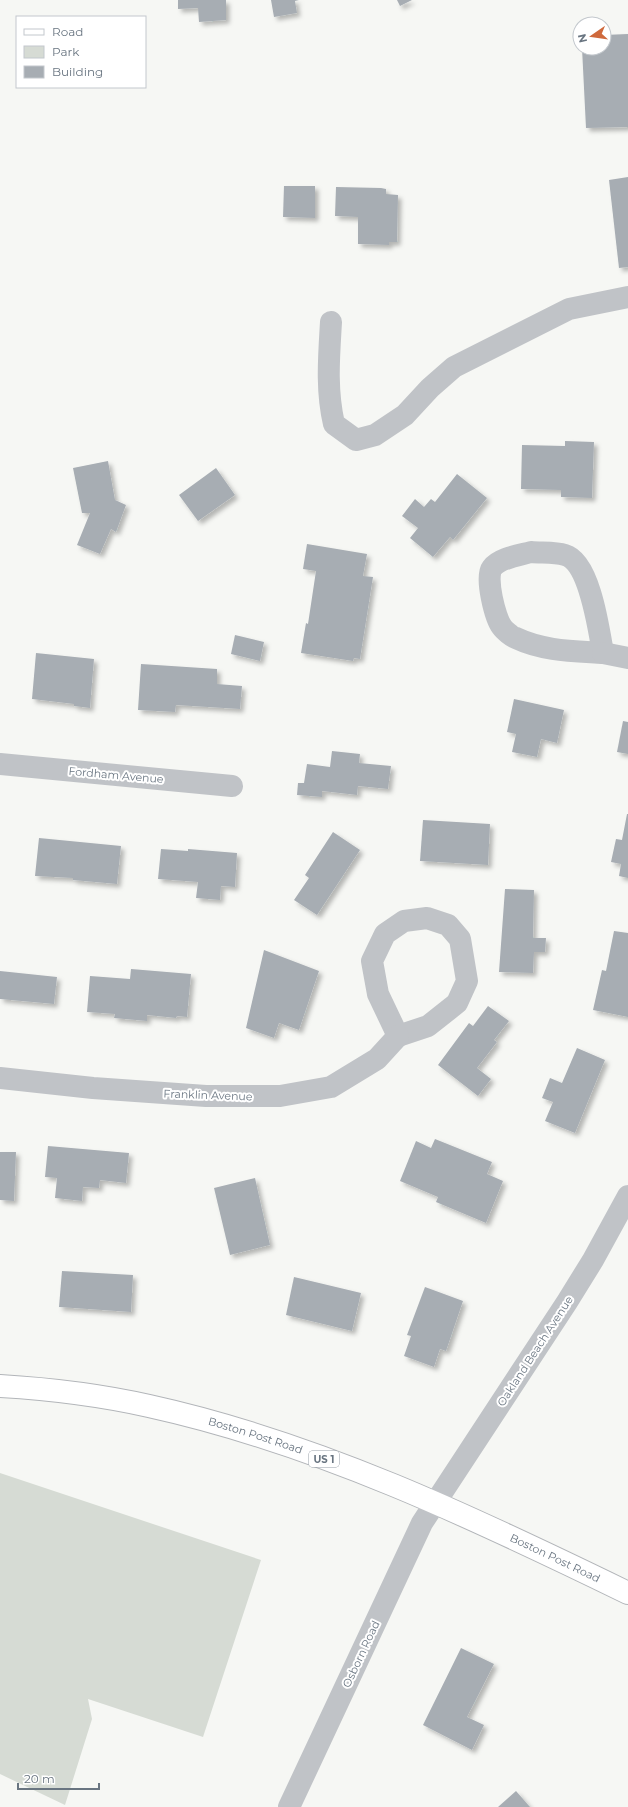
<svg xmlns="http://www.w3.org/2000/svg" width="628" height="1807" font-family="Montserrat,sans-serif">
<defs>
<filter id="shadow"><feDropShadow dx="3.5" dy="3.5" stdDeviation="2" flood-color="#0004"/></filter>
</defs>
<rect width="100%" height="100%" fill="#f6f7f4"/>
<polygon fill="#d6dbd4" points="0,1473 261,1560 203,1737 88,1699 92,1719 65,1805 0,1774"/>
<g fill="#a7adb3" filter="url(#shadow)">
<polygon points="178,0 226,0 226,20 199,22 198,8 178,9"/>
<polygon points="271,0 299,0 295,1 297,13 274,17"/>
<polygon points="397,0 412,0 400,6"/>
<polygon points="628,34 628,127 586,128 582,48 604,48 604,35"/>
<polygon points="628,177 628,267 619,268 609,180"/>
<polygon points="284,186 315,186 315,218 283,217"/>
<polygon points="336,187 381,188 386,189 386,194 398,195 397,242 389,242 389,245 358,244 358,217 335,216"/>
<polygon points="565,441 594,442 592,498 561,497 561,490 521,489 522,445 565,446"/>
<polygon points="108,461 115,500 126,505 116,532 111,529 100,554 77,545 90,513 82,513 73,468"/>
<polygon points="216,468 235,495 198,521 179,495"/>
<polygon points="457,474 487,498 453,540 450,537 433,557 410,538 418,528 402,516 415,499 424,507 431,499 435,502"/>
<polygon points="307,544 367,554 363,576 373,577 360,659 354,658 353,661 301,653 306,623 308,624 316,571 303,569"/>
<polygon points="235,635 264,642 260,661 231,654"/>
<polygon points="36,653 94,659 90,708 74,706 74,704 32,699"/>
<polygon points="141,664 217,669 217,684 242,686 240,709 176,705 175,712 138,710"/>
<polygon points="514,699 564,710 557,743 541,739 537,757 512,752 516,734 507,732"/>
<polygon points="623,721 628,722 628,754 617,752"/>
<polygon points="332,751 360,754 359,763 391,766 388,789 358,786 357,795 322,791 322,797 297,795 298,783 304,783 307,764 330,767"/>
<polygon points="627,814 628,814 628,878 619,876 621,864 611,862 616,839 622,840"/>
<polygon points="423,820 490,824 488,865 420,861"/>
<polygon points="333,832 360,850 317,915 294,900 309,878 305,875"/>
<polygon points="39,838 121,846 117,884 73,880 73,878 35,876"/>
<polygon points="161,849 188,851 188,849 237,853 235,887 221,886 220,900 196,898 198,882 158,879"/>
<polygon points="505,889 534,890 533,938 546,938 545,952 534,952 533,973 499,972"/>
<polygon points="614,931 628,933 628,1017 593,1010 602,970 606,971"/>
<polygon points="264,950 319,971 299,1030 279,1023 274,1038 246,1028"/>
<polygon points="131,969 191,974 187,1017 177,1016 176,1018 147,1015 147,1021 114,1018 115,1014 87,1012 90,976 130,979"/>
<polygon points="0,971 57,977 54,1004 0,999"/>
<polygon points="488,1006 509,1021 494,1040 497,1042 477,1068 491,1079 478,1096 438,1065 469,1023 473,1026"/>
<polygon points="577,1048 605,1060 575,1133 545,1121 553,1102 542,1098 550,1078 562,1083"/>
<polygon points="435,1139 492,1162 487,1174 503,1181 486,1223 436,1202 438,1197 400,1181 416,1141 431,1148"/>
<polygon points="48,1146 129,1153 126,1183 100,1180 99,1188 83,1187 82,1201 55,1198 57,1178 45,1177"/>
<polygon points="0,1152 16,1152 14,1201 0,1200"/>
<polygon points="255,1178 270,1245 230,1255 214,1188"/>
<polygon points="62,1271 133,1275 131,1312 59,1307"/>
<polygon points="294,1277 361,1293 352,1331 286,1315"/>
<polygon points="425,1287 463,1301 446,1351 440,1349 434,1367 404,1356 411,1336 407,1335"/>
<polygon points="461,1648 494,1664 467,1717 484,1725 472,1750 423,1725"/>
<polygon points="516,1791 530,1807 498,1807"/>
</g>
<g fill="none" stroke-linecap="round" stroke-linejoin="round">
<defs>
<g id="major">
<path id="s1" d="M0 1386C50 1389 100 1395 149 1406 317 1443 474 1518 628 1593"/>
</g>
</defs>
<use href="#major" stroke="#b2b5b9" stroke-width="24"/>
<g stroke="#c0c3c7" stroke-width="22">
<path d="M331 322C329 356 326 390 334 424L356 440 375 435 405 415 430 388 454 367 569 309 628 297"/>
<path d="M531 552C542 553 555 552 565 555 590 562 599 631 603 653 574 651 543 651 516 638 512 637 504 630 502 627 495 618 485 577 492 568 499 558 520 555 531 552Z"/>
<polyline points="603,653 628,658"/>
<polyline points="0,764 232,786"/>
<polygon points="427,918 448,925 460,939 467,981 457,1003 428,1026 398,1036 378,994 372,961 385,934 404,921"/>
<polyline points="0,1078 93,1088 206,1096 280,1096 331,1087 377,1059 398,1036"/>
<polyline points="289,1807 422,1523 567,1302 593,1260 628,1196"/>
</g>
<use href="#major" stroke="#fff" stroke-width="22"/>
</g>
<g text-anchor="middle" stroke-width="4" stroke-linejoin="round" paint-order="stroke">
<rect fill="#fff" stroke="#969ea7" stroke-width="1" x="309" y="1451" width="30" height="16" rx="3"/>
<g font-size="10" font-weight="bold" fill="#697581">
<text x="324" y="1463">US 1</text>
</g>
<g font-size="11" fill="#697581" stroke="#fff">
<text transform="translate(116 775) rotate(5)" y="4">Fordham Avenue</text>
<text transform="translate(208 1095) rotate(2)" y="4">Franklin Avenue</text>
<text transform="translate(535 1351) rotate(-57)" y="4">Oakland Beach Avenue</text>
<text dy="4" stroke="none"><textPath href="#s1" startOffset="261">Boston Post Road</textPath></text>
<text dy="4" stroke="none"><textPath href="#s1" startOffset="585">Boston Post Road</textPath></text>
<text transform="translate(361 1654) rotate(-65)" y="4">Osborn Road</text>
</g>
</g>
<rect x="16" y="16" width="130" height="72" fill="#ffffff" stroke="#c3c8cd"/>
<rect x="24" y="29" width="20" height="6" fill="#ffffff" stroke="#c3c8cd"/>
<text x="52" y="36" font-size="12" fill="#697581">Road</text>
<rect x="24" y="46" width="20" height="12" fill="#d6dbd4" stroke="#c3c8cd"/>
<text x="52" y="56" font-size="12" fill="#697581">Park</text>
<rect x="24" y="66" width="20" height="12" fill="#a7adb3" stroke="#c3c8cd"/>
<text x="52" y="76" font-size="12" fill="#697581">Building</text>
<g transform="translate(592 36) rotate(257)"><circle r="19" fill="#ffffff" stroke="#c3c8cd"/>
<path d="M0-3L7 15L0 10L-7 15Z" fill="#cf693c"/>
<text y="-6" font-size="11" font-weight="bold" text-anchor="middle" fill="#697581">N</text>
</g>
<path d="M18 1783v6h81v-6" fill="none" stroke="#697581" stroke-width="2"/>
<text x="24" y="1783" font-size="12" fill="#697581" stroke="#ffffff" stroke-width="3" paint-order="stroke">20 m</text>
</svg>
